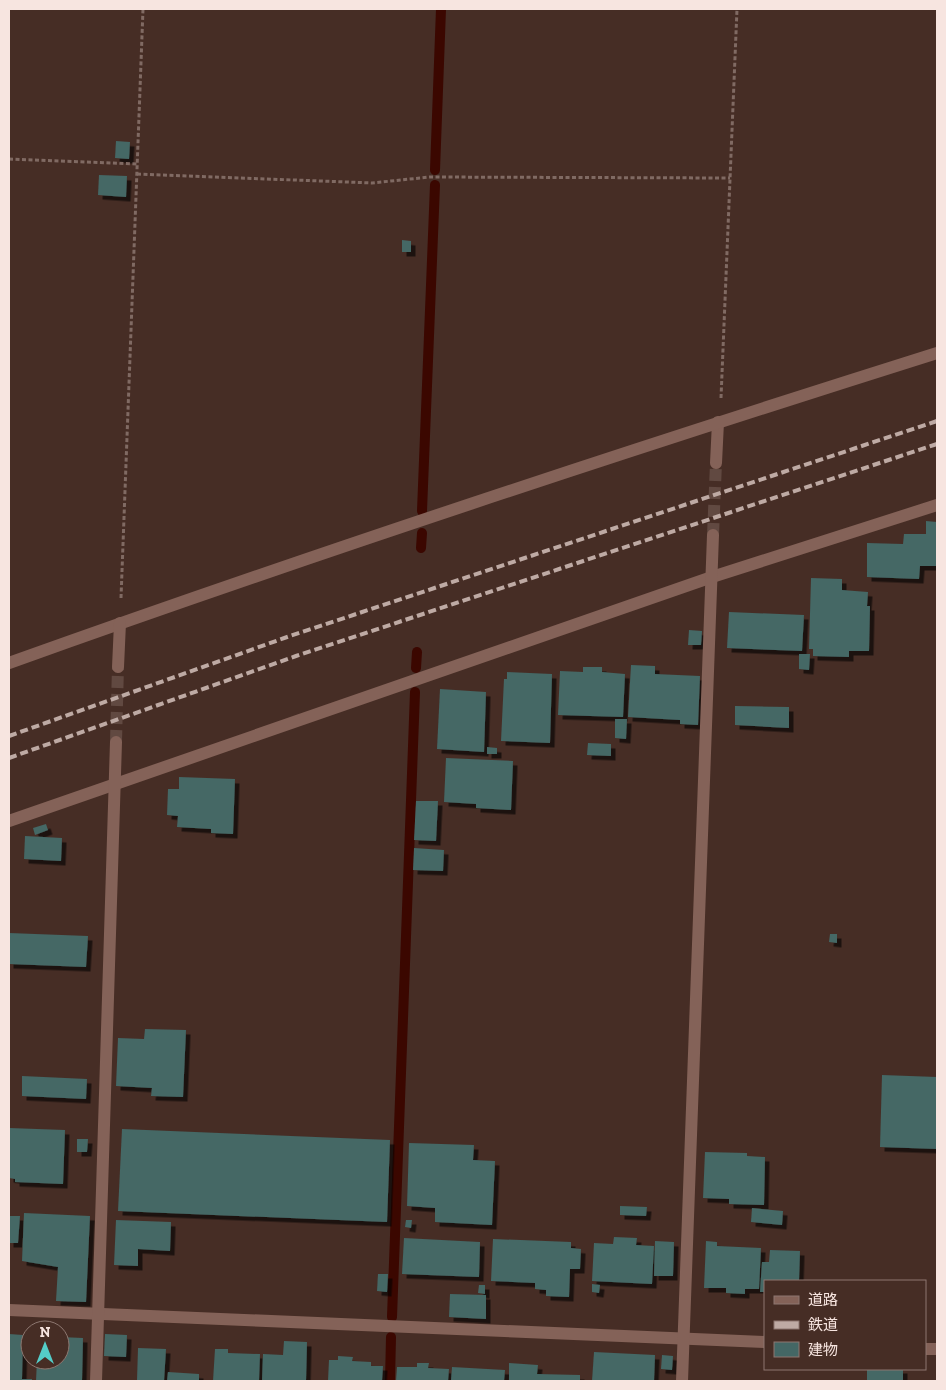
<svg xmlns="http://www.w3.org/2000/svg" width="946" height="1390" font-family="'Zilla Slab','Noto Sans JP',serif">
<defs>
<filter id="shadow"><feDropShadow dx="4.5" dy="4.5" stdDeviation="0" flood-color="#0009"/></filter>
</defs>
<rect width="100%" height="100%" fill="#462d25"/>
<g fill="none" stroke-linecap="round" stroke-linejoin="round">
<g stroke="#3b0700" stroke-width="10">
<polyline points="435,170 441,9"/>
<polyline points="422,511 435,185"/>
<polyline points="421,548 422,533"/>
<polyline points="416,668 417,652"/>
<polyline points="392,1317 415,692"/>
<polyline points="390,1381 391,1337"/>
</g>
</g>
<g fill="#446765" filter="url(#shadow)">
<polygon points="116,141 130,142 129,159 115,158"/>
<polygon points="99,175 127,176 126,197 98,195"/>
<polygon points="402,240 411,241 411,252 402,252"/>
<polygon points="926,521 937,522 937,566 920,566 919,579 867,577 867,543 903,544 904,534 926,534"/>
<polygon points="811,578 842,579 842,590 868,592 867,606 870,606 869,651 849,651 849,657 813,656 813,649 809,649"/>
<polygon points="729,612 804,615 802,651 727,648"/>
<polygon points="689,630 702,631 701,645 688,645"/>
<polygon points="799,654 810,654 809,670 799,669"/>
<polygon points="631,665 655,666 655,674 700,676 698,725 680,724 680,720 628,717"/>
<polygon points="583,667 602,667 602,672 625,674 623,717 558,715 560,671 583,672"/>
<polygon points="507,672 552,674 550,743 501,741 504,679 507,679"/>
<polygon points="440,689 486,692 484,752 437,749"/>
<polygon points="735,706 789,707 789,728 735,725"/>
<polygon points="615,719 627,719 626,739 615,738"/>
<polygon points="588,743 611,744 611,756 587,755"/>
<polygon points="487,747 497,748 497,754 487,754"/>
<polygon points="446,758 513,761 511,810 476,808 476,804 444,802"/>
<polygon points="179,777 235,779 233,834 211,833 211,829 177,827 178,816 167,815 168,789 179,789"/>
<polygon points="416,801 438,801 436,841 414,840"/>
<polygon points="46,824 48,830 35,835 33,828"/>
<polygon points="25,836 62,838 61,861 24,859"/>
<polygon points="414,848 444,850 443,871 413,870"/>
<polygon points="9,933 88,936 86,967 9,964"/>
<polygon points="830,934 837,934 837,943 829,942"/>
<polygon points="145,1029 186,1030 183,1097 151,1096 152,1088 116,1086 118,1038 144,1039"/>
<polygon points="882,1075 937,1077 937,1149 880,1147"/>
<polygon points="22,1076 87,1079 86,1099 22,1096"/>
<polygon points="9,1128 65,1130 63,1184 15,1182 15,1179 9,1178"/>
<polygon points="122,1129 390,1140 387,1222 118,1211"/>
<polygon points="77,1139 88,1139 87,1152 77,1152"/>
<polygon points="409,1143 474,1145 473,1160 495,1161 492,1225 435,1222 435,1208 407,1206"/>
<polygon points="705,1152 747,1153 747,1156 765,1157 764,1205 729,1204 729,1199 703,1198"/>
<polygon points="620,1206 647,1207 646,1216 620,1215"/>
<polygon points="752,1208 783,1211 782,1225 751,1222"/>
<polygon points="24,1213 90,1216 86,1302 56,1301 58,1267 22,1261"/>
<polygon points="9,1216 20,1216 18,1243 9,1243"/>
<polygon points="116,1220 171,1222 170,1251 138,1249 138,1266 114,1265"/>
<polygon points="406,1220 412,1220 411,1228 405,1227"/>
<polygon points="614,1237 637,1238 636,1245 654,1246 652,1284 592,1281 594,1243 613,1244"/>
<polygon points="404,1238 480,1242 479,1277 402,1274"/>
<polygon points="493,1239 571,1242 571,1248 581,1249 580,1269 570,1269 569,1297 546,1296 546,1290 535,1289 535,1283 491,1281"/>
<polygon points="655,1241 674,1242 673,1276 654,1276"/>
<polygon points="706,1241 717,1242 717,1246 761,1248 759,1289 745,1289 745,1294 726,1293 726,1288 704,1288"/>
<polygon points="770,1250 800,1251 799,1281 765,1281 765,1292 760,1292 762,1262 769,1262"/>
<polygon points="378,1274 388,1274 387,1292 377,1291"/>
<polygon points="592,1284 600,1285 599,1293 592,1292"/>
<polygon points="479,1285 485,1285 485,1294 478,1293"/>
<polygon points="450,1294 486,1295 486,1319 449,1317"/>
<polygon points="9,1334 23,1335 22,1379 32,1379 32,1381 9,1381"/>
<polygon points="105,1334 127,1335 126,1357 104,1356"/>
<polygon points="60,1337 83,1338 82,1381 36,1381 37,1360 60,1360"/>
<polygon points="284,1341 307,1342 306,1381 262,1381 263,1354 283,1355"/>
<polygon points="138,1348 166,1349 164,1381 137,1381"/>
<polygon points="215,1349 228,1349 228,1353 260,1354 259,1381 213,1381"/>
<polygon points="594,1352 655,1355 654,1381 592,1381"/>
<polygon points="662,1355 673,1356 672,1370 661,1369"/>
<polygon points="338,1356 353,1357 352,1361 371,1362 371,1366 383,1366 382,1381 328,1381 329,1360 338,1360"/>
<polygon points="417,1363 429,1363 428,1368 449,1369 448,1381 396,1381 397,1367 417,1367"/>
<polygon points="509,1363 538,1365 537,1374 580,1375 580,1381 509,1381"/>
<polygon points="452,1367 505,1370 504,1381 451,1381"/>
<rect x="867" y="1369" width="36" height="12"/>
<polygon points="168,1372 199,1374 199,1381 167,1381"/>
</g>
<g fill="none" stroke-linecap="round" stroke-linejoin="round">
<g stroke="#614941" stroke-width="12" stroke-dasharray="12 6" stroke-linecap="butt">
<polyline points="713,535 716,463"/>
<polyline points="116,742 118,667"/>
</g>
<g stroke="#806a63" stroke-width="3" stroke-dasharray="4 2.5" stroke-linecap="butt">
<polyline points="9,159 137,164"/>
<polyline points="137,174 372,183 430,177 730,178"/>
<polyline points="721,398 737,9"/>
<polyline points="121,598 143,9"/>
</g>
<g stroke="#846258" stroke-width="12">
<polyline points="716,463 718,422"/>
<path d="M9 663C316 553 626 451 937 353"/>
<polyline points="118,667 120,623"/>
<polyline points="9,821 712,577 937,505"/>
<polyline points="9,1310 765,1342"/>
<polyline points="925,1349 937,1349"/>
<polyline points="96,1381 116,742"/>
<polyline points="682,1381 713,535"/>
</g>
<g stroke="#beaaa4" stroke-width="4" stroke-dasharray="8 4" stroke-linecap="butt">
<polyline points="9,736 290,636 937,421"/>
<polyline points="9,758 296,656 937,444"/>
</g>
</g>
<rect width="946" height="1390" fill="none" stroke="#f7e5e0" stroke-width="20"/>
<rect x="764" y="1280" width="162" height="90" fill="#462d25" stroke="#8d7770"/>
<rect x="774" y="1296" width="25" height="8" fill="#846258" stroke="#8d7770"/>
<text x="808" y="1305" font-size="15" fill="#f7e5e0">道路</text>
<rect x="774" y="1321" width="25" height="8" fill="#beaaa4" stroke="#8d7770"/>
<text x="808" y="1330" font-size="15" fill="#f7e5e0">鉄道</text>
<rect x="774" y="1342" width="25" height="15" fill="#446765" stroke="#8d7770"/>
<text x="808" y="1355" font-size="15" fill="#f7e5e0">建物</text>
<g transform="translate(45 1345)"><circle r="24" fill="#462d25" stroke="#8d7770"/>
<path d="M0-4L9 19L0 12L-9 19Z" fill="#54cdc8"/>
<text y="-8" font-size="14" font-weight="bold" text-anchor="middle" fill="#f7e5e0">N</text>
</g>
</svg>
